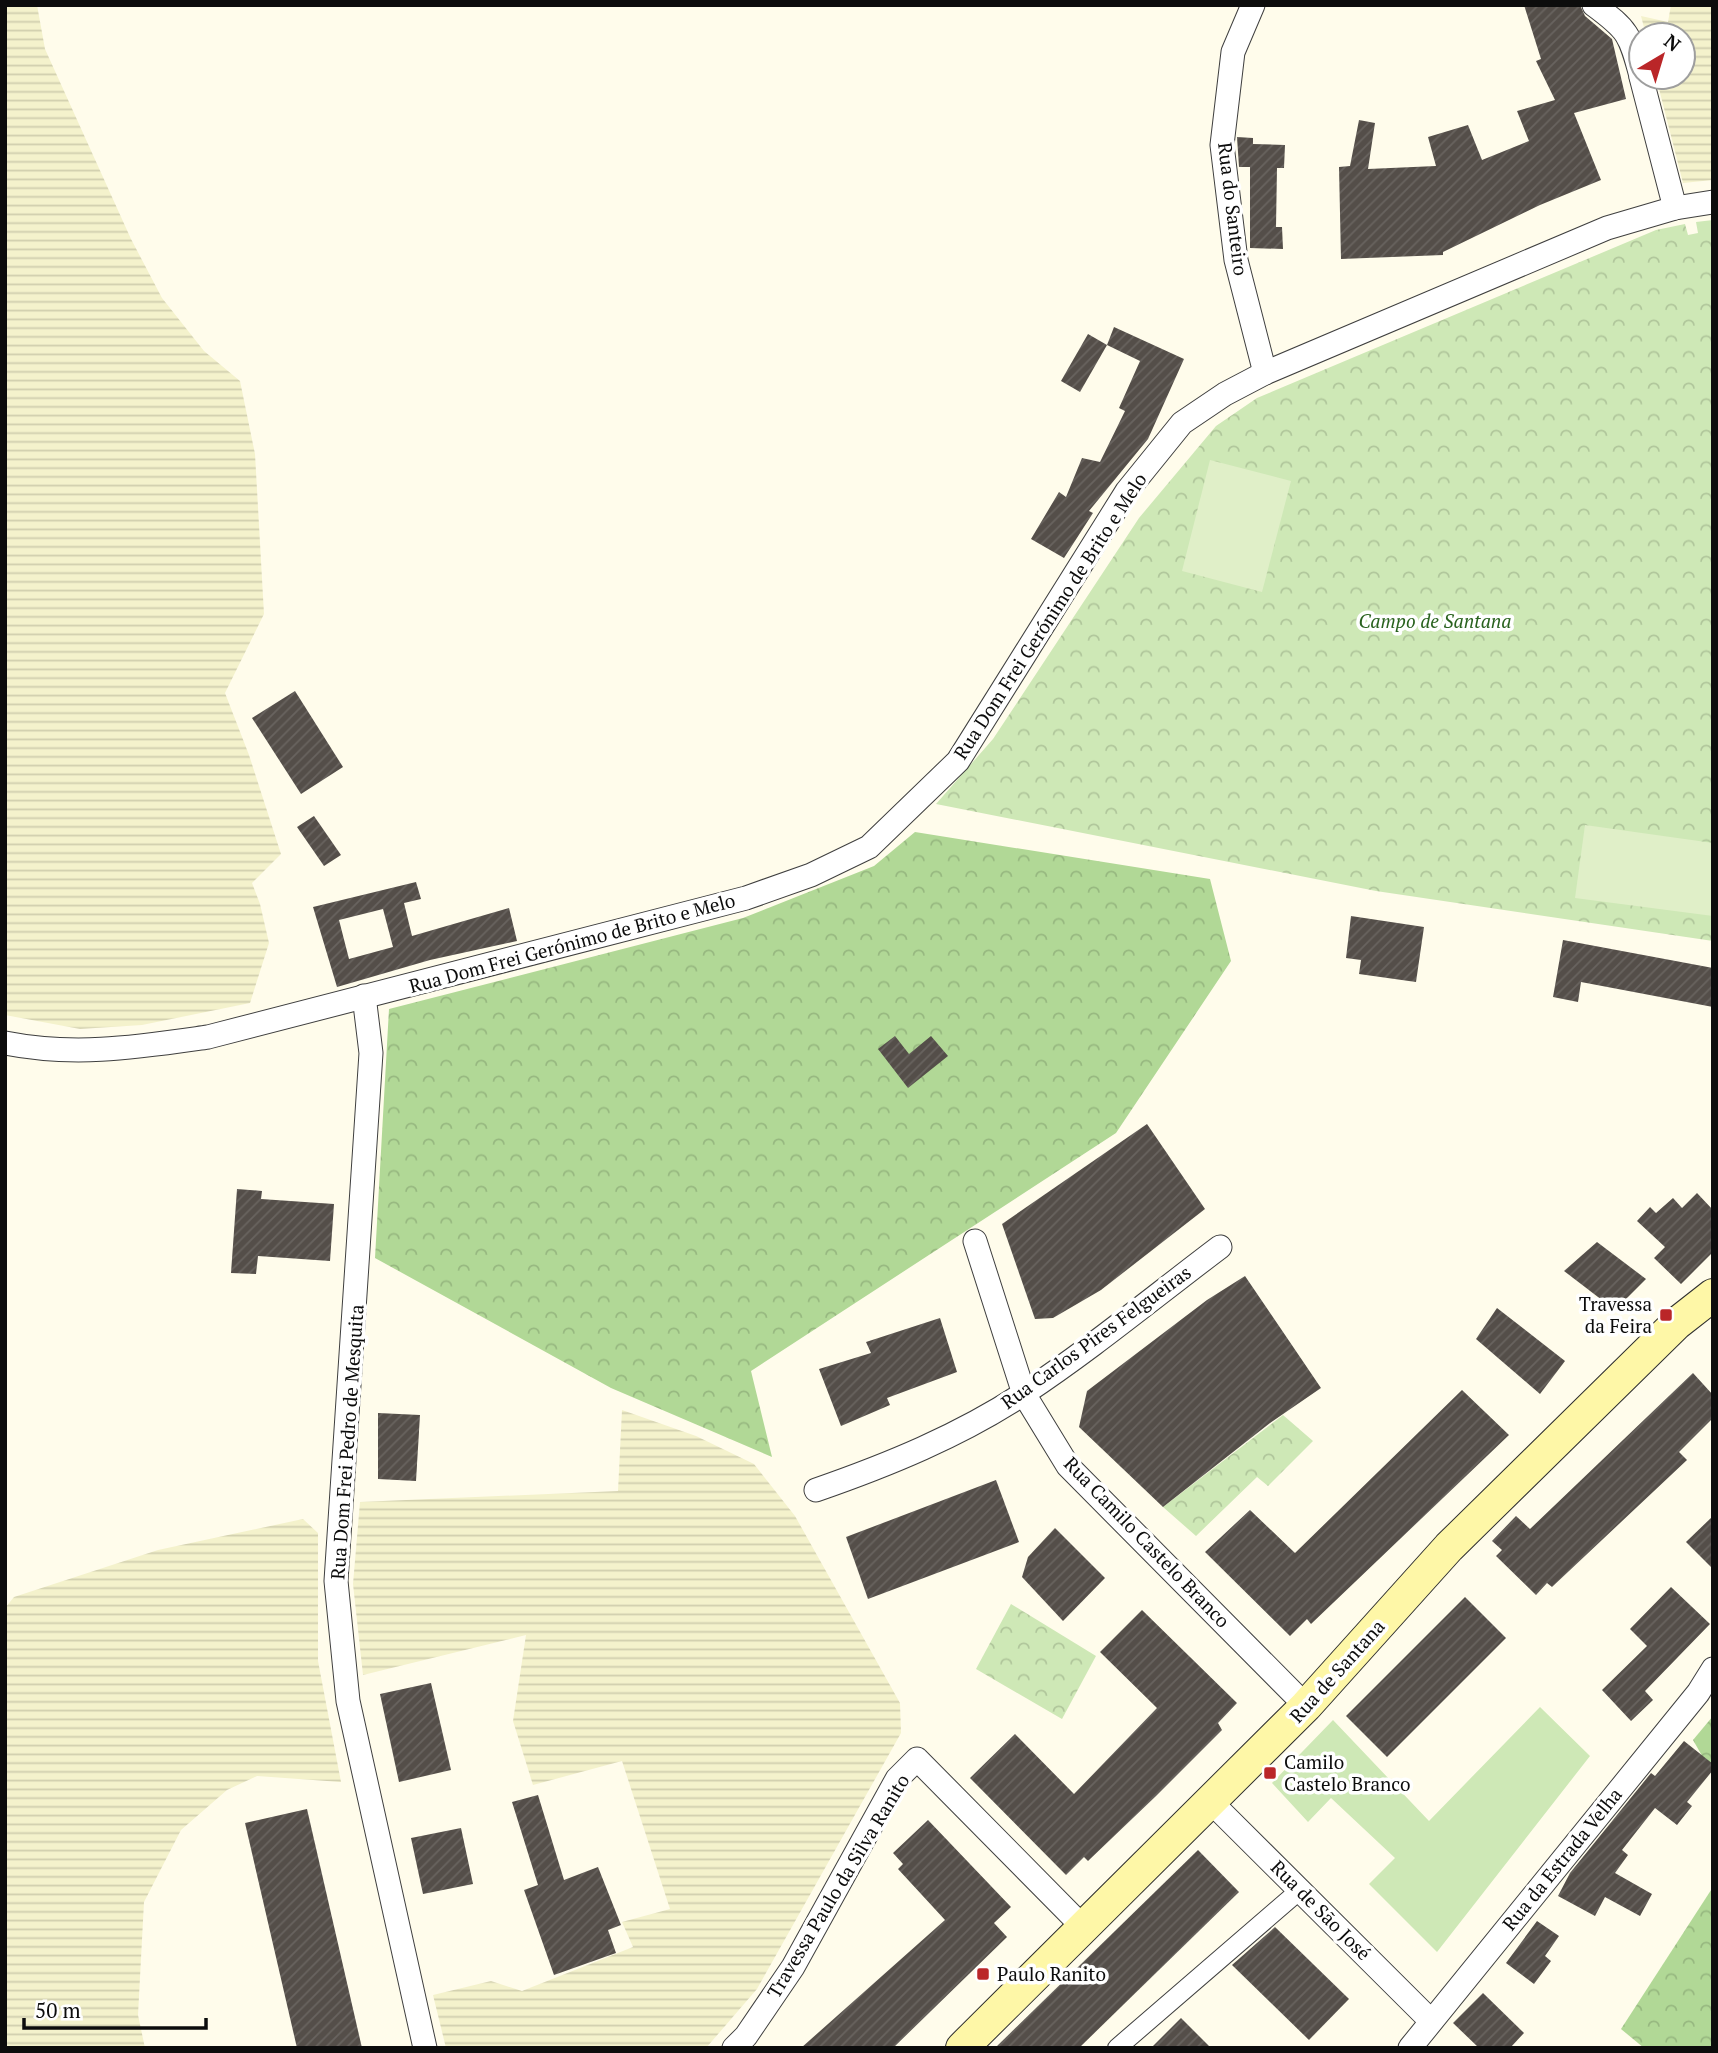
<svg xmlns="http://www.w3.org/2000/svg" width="1718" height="2053" font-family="'PT Serif',serif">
<defs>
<pattern id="farmland-rules" width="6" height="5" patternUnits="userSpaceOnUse" patternTransform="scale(1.75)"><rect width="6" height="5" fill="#f4f2cc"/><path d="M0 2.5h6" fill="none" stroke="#d0ceae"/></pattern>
<pattern id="forest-crowns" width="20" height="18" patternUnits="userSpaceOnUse" patternTransform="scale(1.75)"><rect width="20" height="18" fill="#b1d896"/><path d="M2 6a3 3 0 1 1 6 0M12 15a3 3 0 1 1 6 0" fill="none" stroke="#97b880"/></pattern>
<pattern id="park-crowns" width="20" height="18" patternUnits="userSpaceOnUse" patternTransform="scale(1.75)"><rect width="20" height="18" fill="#cee8b6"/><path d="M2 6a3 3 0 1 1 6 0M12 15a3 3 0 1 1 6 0" fill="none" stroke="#b0c69b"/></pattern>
<pattern id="building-hatch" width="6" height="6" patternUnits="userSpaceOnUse" patternTransform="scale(1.75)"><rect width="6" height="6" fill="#544e49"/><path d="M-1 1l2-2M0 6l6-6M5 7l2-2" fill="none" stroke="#68635f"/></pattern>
</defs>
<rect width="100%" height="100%" fill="#fffceb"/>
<g fill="url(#farmland-rules)">
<polygon points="5,5 37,5 45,49 131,239 162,298 204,351 240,381 255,454 264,614 225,693 249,755 281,854 252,883 260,904 269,943 250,1003 142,1025 80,1029 5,1015"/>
<polygon points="1671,5 1713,5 1713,180 1683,183 1656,77 1683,77 1683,35 1646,35 1641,16 1668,22"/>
<polygon points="622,1410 696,1436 754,1464 795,1516 900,1703 901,1733 757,1989 706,2048 446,2048 433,1995 491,1981 522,1991 633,1947 622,1922 670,1909 622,1761 533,1785 513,1721 526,1635 363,1675 353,1584 360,1502 618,1491"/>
<polygon points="303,1519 318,1533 318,1661 341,1782 257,1776 227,1790 181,1830 144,1902 138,2015 145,2048 5,2048 5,1608 14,1597 158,1550"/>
</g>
<polygon fill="#cee8b6" points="1540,1707 1590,1756 1437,1952 1369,1884 1395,1858 1331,1798 1308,1822 1272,1783 1333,1720 1429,1821"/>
<g fill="url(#forest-crowns)">
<polygon points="915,832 1210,879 1231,961 1116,1133 751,1371 772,1457 611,1388 375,1258 389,1009 743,918 874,866"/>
<polygon points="1713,1716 1713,1775 1693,1740"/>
<polygon points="1713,1887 1713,2048 1644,2048 1621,2029"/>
</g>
<g fill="url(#park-crowns)">
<polygon points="1713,220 1713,941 1376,891 936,804 993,739 1139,518 1216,426 1257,398 1656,230 1685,224 1688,235 1698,233 1696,222"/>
<polygon points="1283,1415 1313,1441 1268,1486 1257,1477 1196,1536 1163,1507"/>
<polygon points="1011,1604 1096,1656 1062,1719 976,1669"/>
</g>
<g fill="#e0efc8">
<polygon points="1210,460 1291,481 1262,592 1182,571"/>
<polygon points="1585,825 1713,843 1713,916 1575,898"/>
</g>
<g fill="url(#building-hatch)" fill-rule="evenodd">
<polygon points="1524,5 1580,5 1585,16 1612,39 1626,99 1574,113 1601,180 1540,205 1443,252 1443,255 1341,259 1339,167 1350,166 1359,120 1375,123 1368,169 1436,166 1428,137 1468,125 1482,160 1529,141 1517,111 1555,100 1536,61 1541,59"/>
<polygon points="1237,137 1253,138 1253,144 1285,145 1284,168 1277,168 1276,227 1282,227 1283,249 1250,248 1250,167 1239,167"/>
<polygon points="1114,327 1184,359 1148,439 1089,511 1093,513 1064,558 1031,539 1059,492 1066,497 1082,458 1100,462 1125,411 1119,408 1140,361 1107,345"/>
<polygon points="1088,334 1107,345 1080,392 1061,381"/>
<polygon points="295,691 343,767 301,794 252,718"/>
<polygon points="314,816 341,855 324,866 297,827"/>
<path d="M416 882 421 899 404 903 412 936 509 908 517 941 430 960 337 987 313 907ZM383 909 393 947 349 959 339 920Z"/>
<polygon points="1351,916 1424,927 1416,982 1359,974 1361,960 1346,958"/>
<polygon points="1563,940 1713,968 1713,1007 1581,982 1578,1002 1553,997"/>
<polygon points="895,1036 909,1054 931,1036 948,1056 908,1088 878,1049"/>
<polygon points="1147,1124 1205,1209 1101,1290 1053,1318 1035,1319 1002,1224"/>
<polygon points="237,1189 262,1191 261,1199 334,1204 330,1261 258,1256 256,1274 231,1273"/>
<polygon points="1697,1193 1713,1210 1713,1252 1681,1284 1654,1258 1665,1247 1637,1221 1650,1207 1656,1213 1673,1198 1682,1208"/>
<polygon points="1597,1242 1646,1279 1615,1310 1564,1271"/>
<polygon points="1245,1276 1321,1388 1270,1423 1163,1507 1079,1427 1087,1391 1207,1300"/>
<polygon points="1497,1308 1565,1361 1540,1394 1476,1339"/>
<polygon points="940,1318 957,1372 887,1398 890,1405 841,1426 819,1369 871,1353 866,1342"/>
<polygon points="1693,1373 1713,1395 1713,1418 1679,1452 1687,1460 1552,1587 1547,1583 1536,1595 1496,1556 1502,1550 1492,1541 1516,1516 1530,1529"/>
<polygon points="1462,1390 1509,1435 1311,1624 1307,1619 1290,1636 1205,1552 1250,1510 1295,1553"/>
<polygon points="378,1413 420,1415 416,1481 378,1479"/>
<polygon points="996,1480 1019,1542 868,1599 846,1537"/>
<polygon points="1713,1516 1713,1569 1686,1542"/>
<polygon points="1055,1528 1105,1578 1063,1621 1022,1577 1028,1557"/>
<polygon points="1671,1587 1710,1624 1645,1691 1653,1700 1631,1721 1602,1690 1647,1646 1630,1629"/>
<polygon points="1465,1597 1506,1638 1387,1757 1346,1716"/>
<polygon points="1142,1610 1237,1703 1218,1723 1222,1730 1156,1796 1088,1861 1084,1857 1066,1875 970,1778 1015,1734 1074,1794 1157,1708 1100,1652"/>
<polygon points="431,1683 451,1770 399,1782 380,1694"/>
<polygon points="1684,1741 1713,1764 1713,1770 1687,1802 1692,1806 1677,1825 1655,1808 1622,1850 1628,1855 1615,1873 1652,1894 1640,1916 1605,1897 1595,1916 1558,1896 1570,1873 1651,1773 1655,1776"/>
<polygon points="538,1795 564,1880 598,1867 621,1925 608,1930 616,1953 554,1975 524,1890 538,1885 512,1802"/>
<polygon points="307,1809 362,2048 297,2048 245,1823"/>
<polygon points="928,1820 1011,1907 994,1923 1007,1937 893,2048 801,2048 945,1920 898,1869 903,1864 893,1853"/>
<polygon points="461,1828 473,1884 423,1894 411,1838"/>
<polygon points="1198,1850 1239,1892 1079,2048 995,2048"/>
<polygon points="1537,1921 1559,1936 1545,1956 1551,1961 1534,1984 1506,1963"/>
<polygon points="1275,1927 1349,1999 1309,2040 1232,1965"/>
<polygon points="1483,1993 1524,2033 1510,2048 1479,2048 1453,2023"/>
<polygon points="1181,2018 1211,2048 1151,2048"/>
</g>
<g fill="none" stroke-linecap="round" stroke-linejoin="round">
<defs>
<polyline id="pedestrian" points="1117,2048 1300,1890"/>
<g id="minor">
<polyline points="1253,5 1233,52 1222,145 1236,260 1265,373"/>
<path d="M1594 5C1628 30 1630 34 1641 76"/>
<polyline points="1641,77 1675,208"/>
<polyline points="364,996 371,1053 336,1581 348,1701 425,2048"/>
<path d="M5 1043C76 1057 137 1047 208 1037L746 898 811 875 869 847 958 761 1127 491 1182 423 1225 394 1265 373 1607 228 1675 208 1713 202"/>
<polyline points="975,1241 1024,1394 1068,1466 1306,1706"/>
<path d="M816 1490C888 1465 959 1436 1023 1394 1091 1349 1155 1296 1220 1247"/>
<polyline points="1210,1801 1431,2021"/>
<polyline points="734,2048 746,2036 793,1967 897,1779 917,1759 1082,1926"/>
<polyline points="1410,2048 1698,1693 1713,1669"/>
</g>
<polyline id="secondary" points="962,2048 1306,1706 1449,1547 1676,1324 1713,1295"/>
</defs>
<use href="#pedestrian" stroke="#3f3f3f" stroke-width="20"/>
<use href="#minor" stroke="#3f3f3f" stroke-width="25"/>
<use href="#secondary" stroke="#2e2e2e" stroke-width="34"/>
<use href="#pedestrian" stroke="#fff" stroke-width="18"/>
<use href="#minor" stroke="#fff" stroke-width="23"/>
<use href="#secondary" stroke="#fef7a7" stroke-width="32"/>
</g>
<g fill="#ba2628" stroke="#fff" stroke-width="2.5">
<rect x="1659" y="1308" width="14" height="14" rx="3.5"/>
<rect x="1263" y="1766" width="14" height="14" rx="3.5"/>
<rect x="976" y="1967" width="14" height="14" rx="3.5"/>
</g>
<g text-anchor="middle" stroke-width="7" stroke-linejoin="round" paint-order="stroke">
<g font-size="19" fill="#0c0c0c" stroke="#fff">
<text transform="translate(1233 209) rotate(83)" y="7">Rua do Santeiro</text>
<text transform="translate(1050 616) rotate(-57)" y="7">Rua Dom Frei Gerónimo de Brito e Melo</text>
<text transform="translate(572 943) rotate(-15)" y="7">Rua Dom Frei Gerónimo de Brito e Melo</text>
<text transform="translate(1096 1337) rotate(-36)" y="7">Rua Carlos Pires Felgueiras</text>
<text transform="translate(347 1442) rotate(-86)" y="7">Rua Dom Frei Pedro de Mesquita</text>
<text transform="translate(1147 1542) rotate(46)" y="7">Rua Camilo Castelo Branco</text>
<text transform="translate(1337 1671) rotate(-48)" y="7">Rua de Santana</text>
<text transform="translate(1562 1859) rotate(-51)" y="7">Rua da Estrada Velha</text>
<text transform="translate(838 1886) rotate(-59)" y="7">Travessa Paulo da Silva Ranito</text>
<text transform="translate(1321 1910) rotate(45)" y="7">Rua de São José</text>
</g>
<g font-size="19" font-style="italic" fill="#29621e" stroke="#fff">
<text x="1435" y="628">Campo de Santana</text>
</g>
<g font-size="19" fill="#0c0c0c" stroke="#fff" text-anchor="start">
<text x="1652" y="1311" text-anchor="end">Travessa<tspan x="1652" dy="22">da Feira</tspan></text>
<text x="1284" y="1769">Camilo<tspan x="1284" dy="22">Castelo Branco</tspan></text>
<text x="997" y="1981">Paulo Ranito</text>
</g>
</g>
<rect width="1718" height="2053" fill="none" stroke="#0c0c0c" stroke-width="14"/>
<g transform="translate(1662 56) rotate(38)"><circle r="33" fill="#ffffff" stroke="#9e9e9e" stroke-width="2"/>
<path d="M0-5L12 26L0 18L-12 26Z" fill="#ba2628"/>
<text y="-10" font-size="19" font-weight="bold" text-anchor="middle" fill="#0c0c0c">N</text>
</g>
<path d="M24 2018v10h182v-10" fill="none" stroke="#0c0c0c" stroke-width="3.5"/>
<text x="35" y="2018" font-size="21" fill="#0c0c0c" stroke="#ffffff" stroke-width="5" paint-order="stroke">50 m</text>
</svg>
